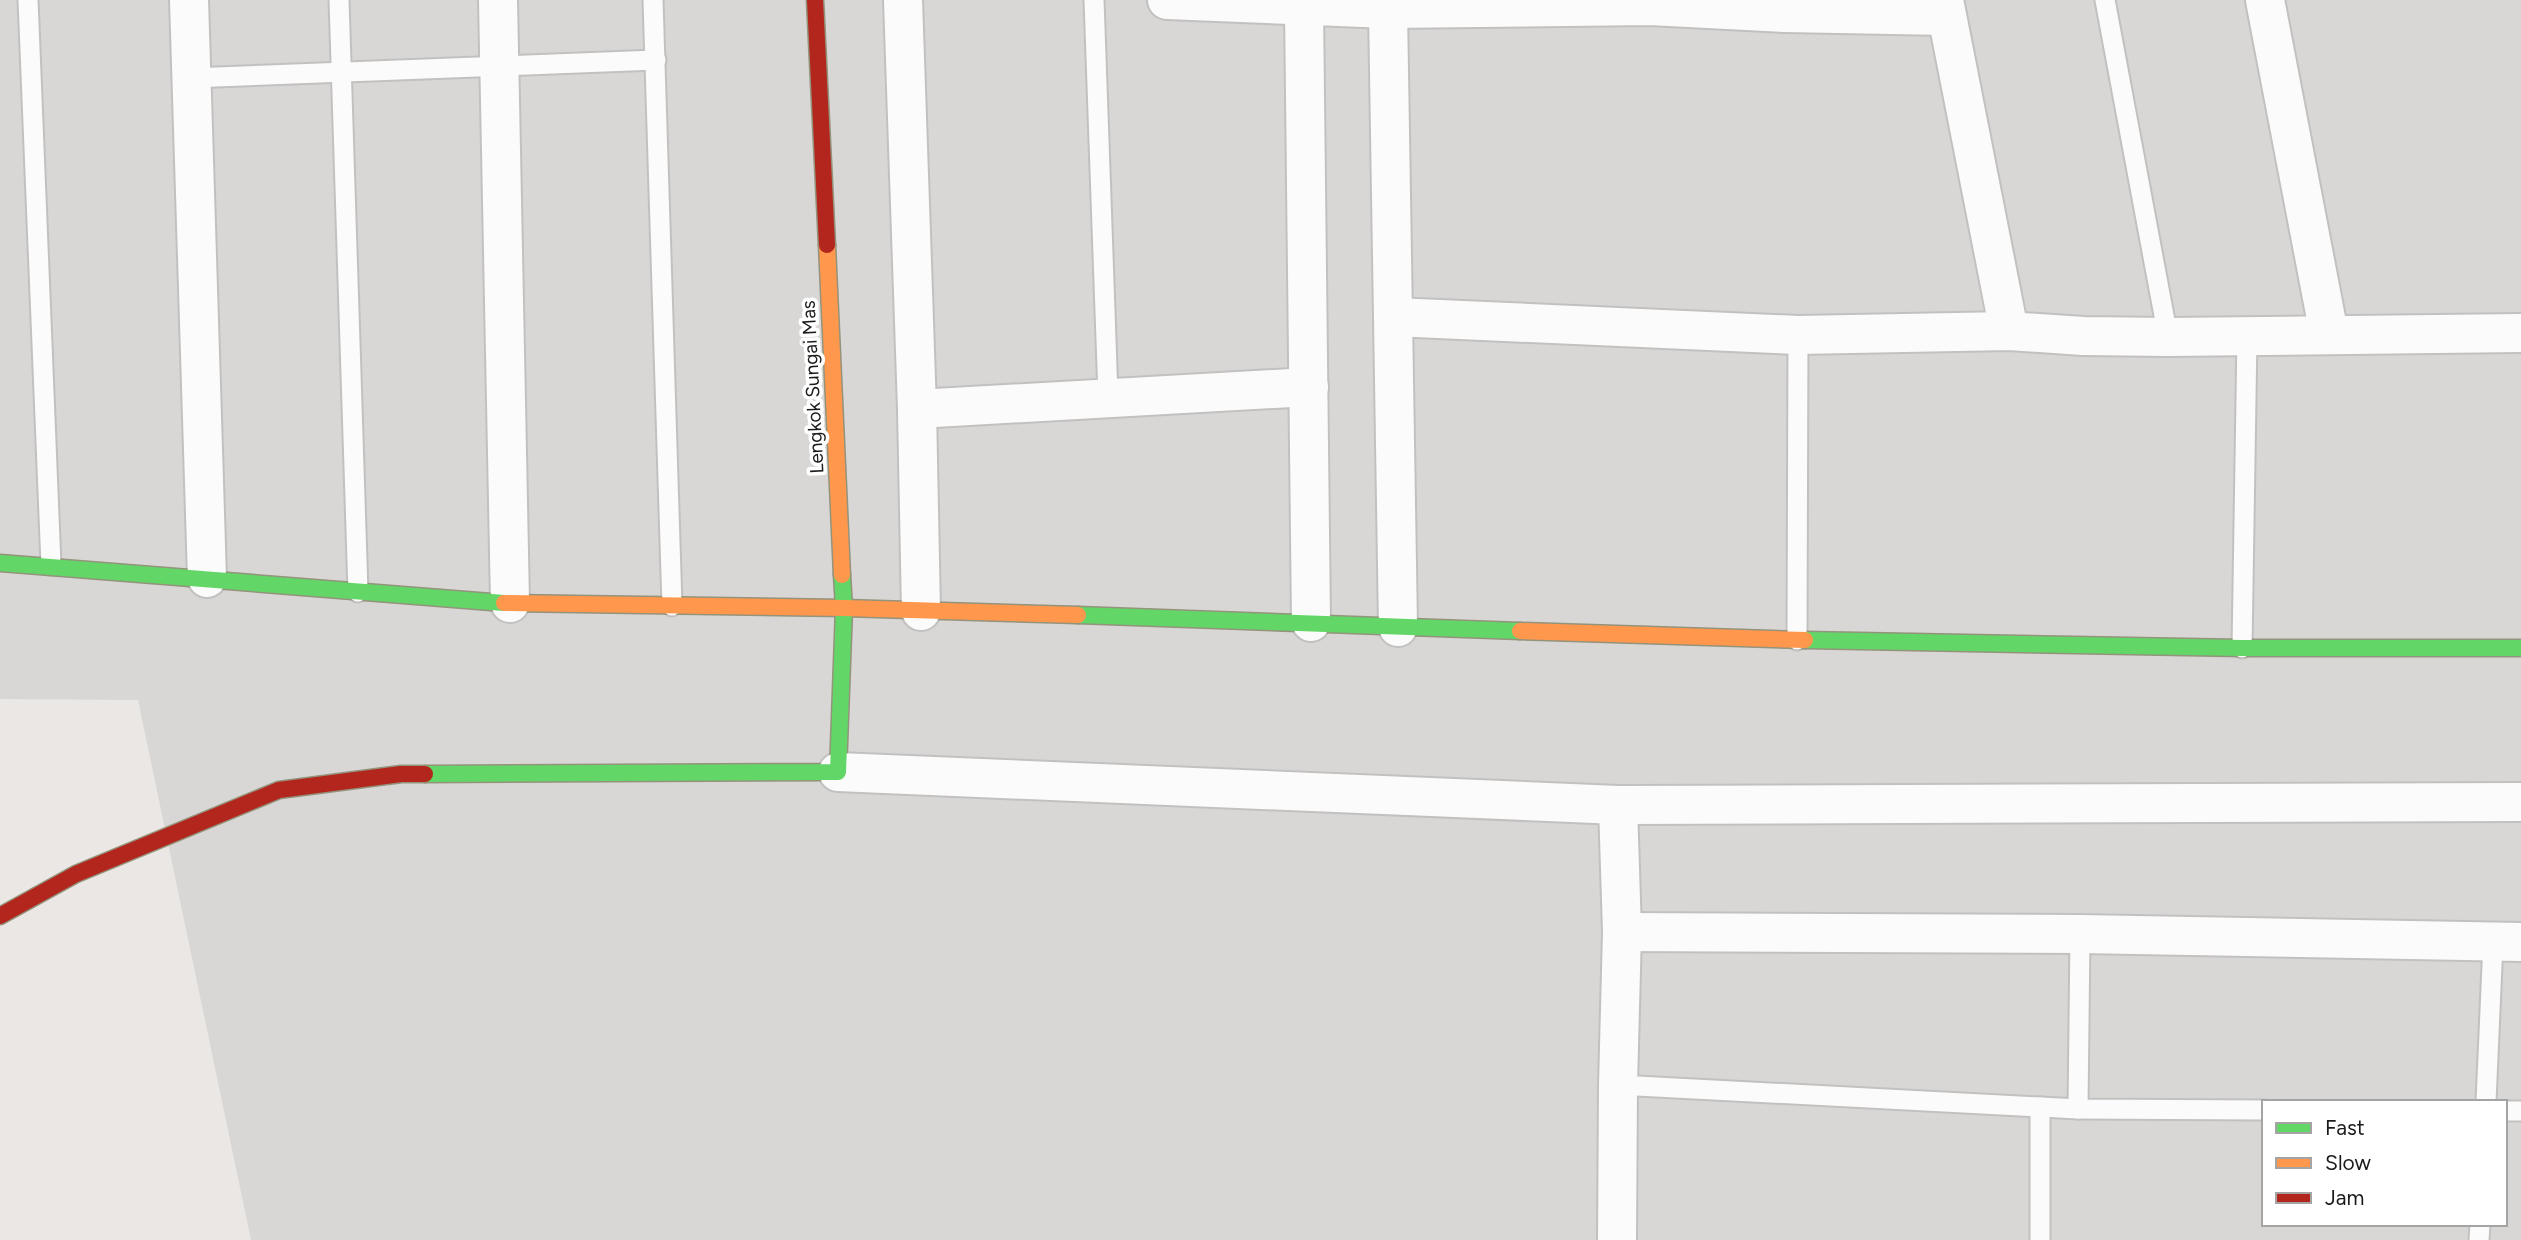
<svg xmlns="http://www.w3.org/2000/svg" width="2521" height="1240" font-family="Figtree,sans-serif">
<rect width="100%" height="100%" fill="#eae7e4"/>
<path fill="#d9d7d5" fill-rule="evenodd" d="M0 0H2521V1240H251L138 700 0 699ZM2264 1102H2505V1224H2264Z"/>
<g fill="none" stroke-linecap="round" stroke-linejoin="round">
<defs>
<g id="lane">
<polyline points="28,0 51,565"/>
<polyline points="339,0 358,592"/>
<polyline points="653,0 672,606"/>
<polyline points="1094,0 1108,396"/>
<polyline points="2105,0 2168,337"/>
<polyline points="190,78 656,60"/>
<polyline points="1797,640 1798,335"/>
<polyline points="2242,648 2247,336"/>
<polyline points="1618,1085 2078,1109 2264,1110"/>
<polyline points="2486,1102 2493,942"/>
<polyline points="2040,1107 2040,1240"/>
<polyline points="2078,1109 2080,934"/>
<polyline points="2505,1111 2521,1111"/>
<polyline points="2479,1240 2480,1224"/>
</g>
<g id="street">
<polyline points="189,0 207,578"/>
<polyline points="498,0 510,603"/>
<polyline points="903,0 917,409 921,611"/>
<polyline points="1167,0 1388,9 1650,6 1785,13 1946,16"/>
<polyline points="1944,0 2009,331"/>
<polyline points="2265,0 2329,334"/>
<polyline points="1304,7 1311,622"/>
<polyline points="1388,9 1398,627"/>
<polyline points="1394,317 1798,335 2009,331 2083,336 2168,337 2521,333"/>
<polyline points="917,409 1309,387"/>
<polyline points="838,772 1618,805 2521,802"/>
<polyline points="1622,932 2080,934 2521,942"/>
<polyline points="1617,1240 1618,1085 1622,932 1618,805"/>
</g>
<g id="fast">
<polyline points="0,563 504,603"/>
<polyline points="1078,615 1520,631"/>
<polyline points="1805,640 2242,648 2521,648"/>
<polyline points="425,774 838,772 844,608 842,575"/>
</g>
<g id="slow">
<polyline points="827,245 842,575"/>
<polyline points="504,603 844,608 1078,615"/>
<polyline points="1520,631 1805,640"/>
</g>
<g id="jam">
<polyline points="815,0 827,245"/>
<polyline points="0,916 76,874 279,790 401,774 425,774"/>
</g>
</defs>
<use href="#lane" stroke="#c2c1c0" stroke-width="23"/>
<use href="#street" stroke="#c2c1c0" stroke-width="42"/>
<use href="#fast" stroke="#94937c" stroke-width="19"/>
<use href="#slow" stroke="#94937c" stroke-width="19"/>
<use href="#jam" stroke="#94937c" stroke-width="19"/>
<use href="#lane" stroke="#fcfbfb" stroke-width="19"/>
<use href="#street" stroke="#fcfbfb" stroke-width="38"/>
<use href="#fast" stroke="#63d668" stroke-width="16"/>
<use href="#slow" stroke="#ff974d" stroke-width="16"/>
<use href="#jam" stroke="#b3261e" stroke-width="16"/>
</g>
<g text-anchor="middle" stroke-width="7" stroke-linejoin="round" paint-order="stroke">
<g font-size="19" fill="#1b1b1b" stroke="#fff">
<text transform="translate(812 387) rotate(-93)" y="7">Lengkok Sungai Mas</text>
</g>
</g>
<rect x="2262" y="1100" width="245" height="126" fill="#ffffff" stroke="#a4a4a4" stroke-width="2"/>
<rect x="2276" y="1123" width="35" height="10" fill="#63d668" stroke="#a4a4a4" stroke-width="2"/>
<text x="2325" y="1135" font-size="21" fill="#1b1b1b">Fast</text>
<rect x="2276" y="1158" width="35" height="10" fill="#ff974d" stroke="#a4a4a4" stroke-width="2"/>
<text x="2325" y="1170" font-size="21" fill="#1b1b1b">Slow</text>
<rect x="2276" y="1193" width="35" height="10" fill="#b3261e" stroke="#a4a4a4" stroke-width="2"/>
<text x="2325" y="1205" font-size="21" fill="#1b1b1b">Jam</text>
</svg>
